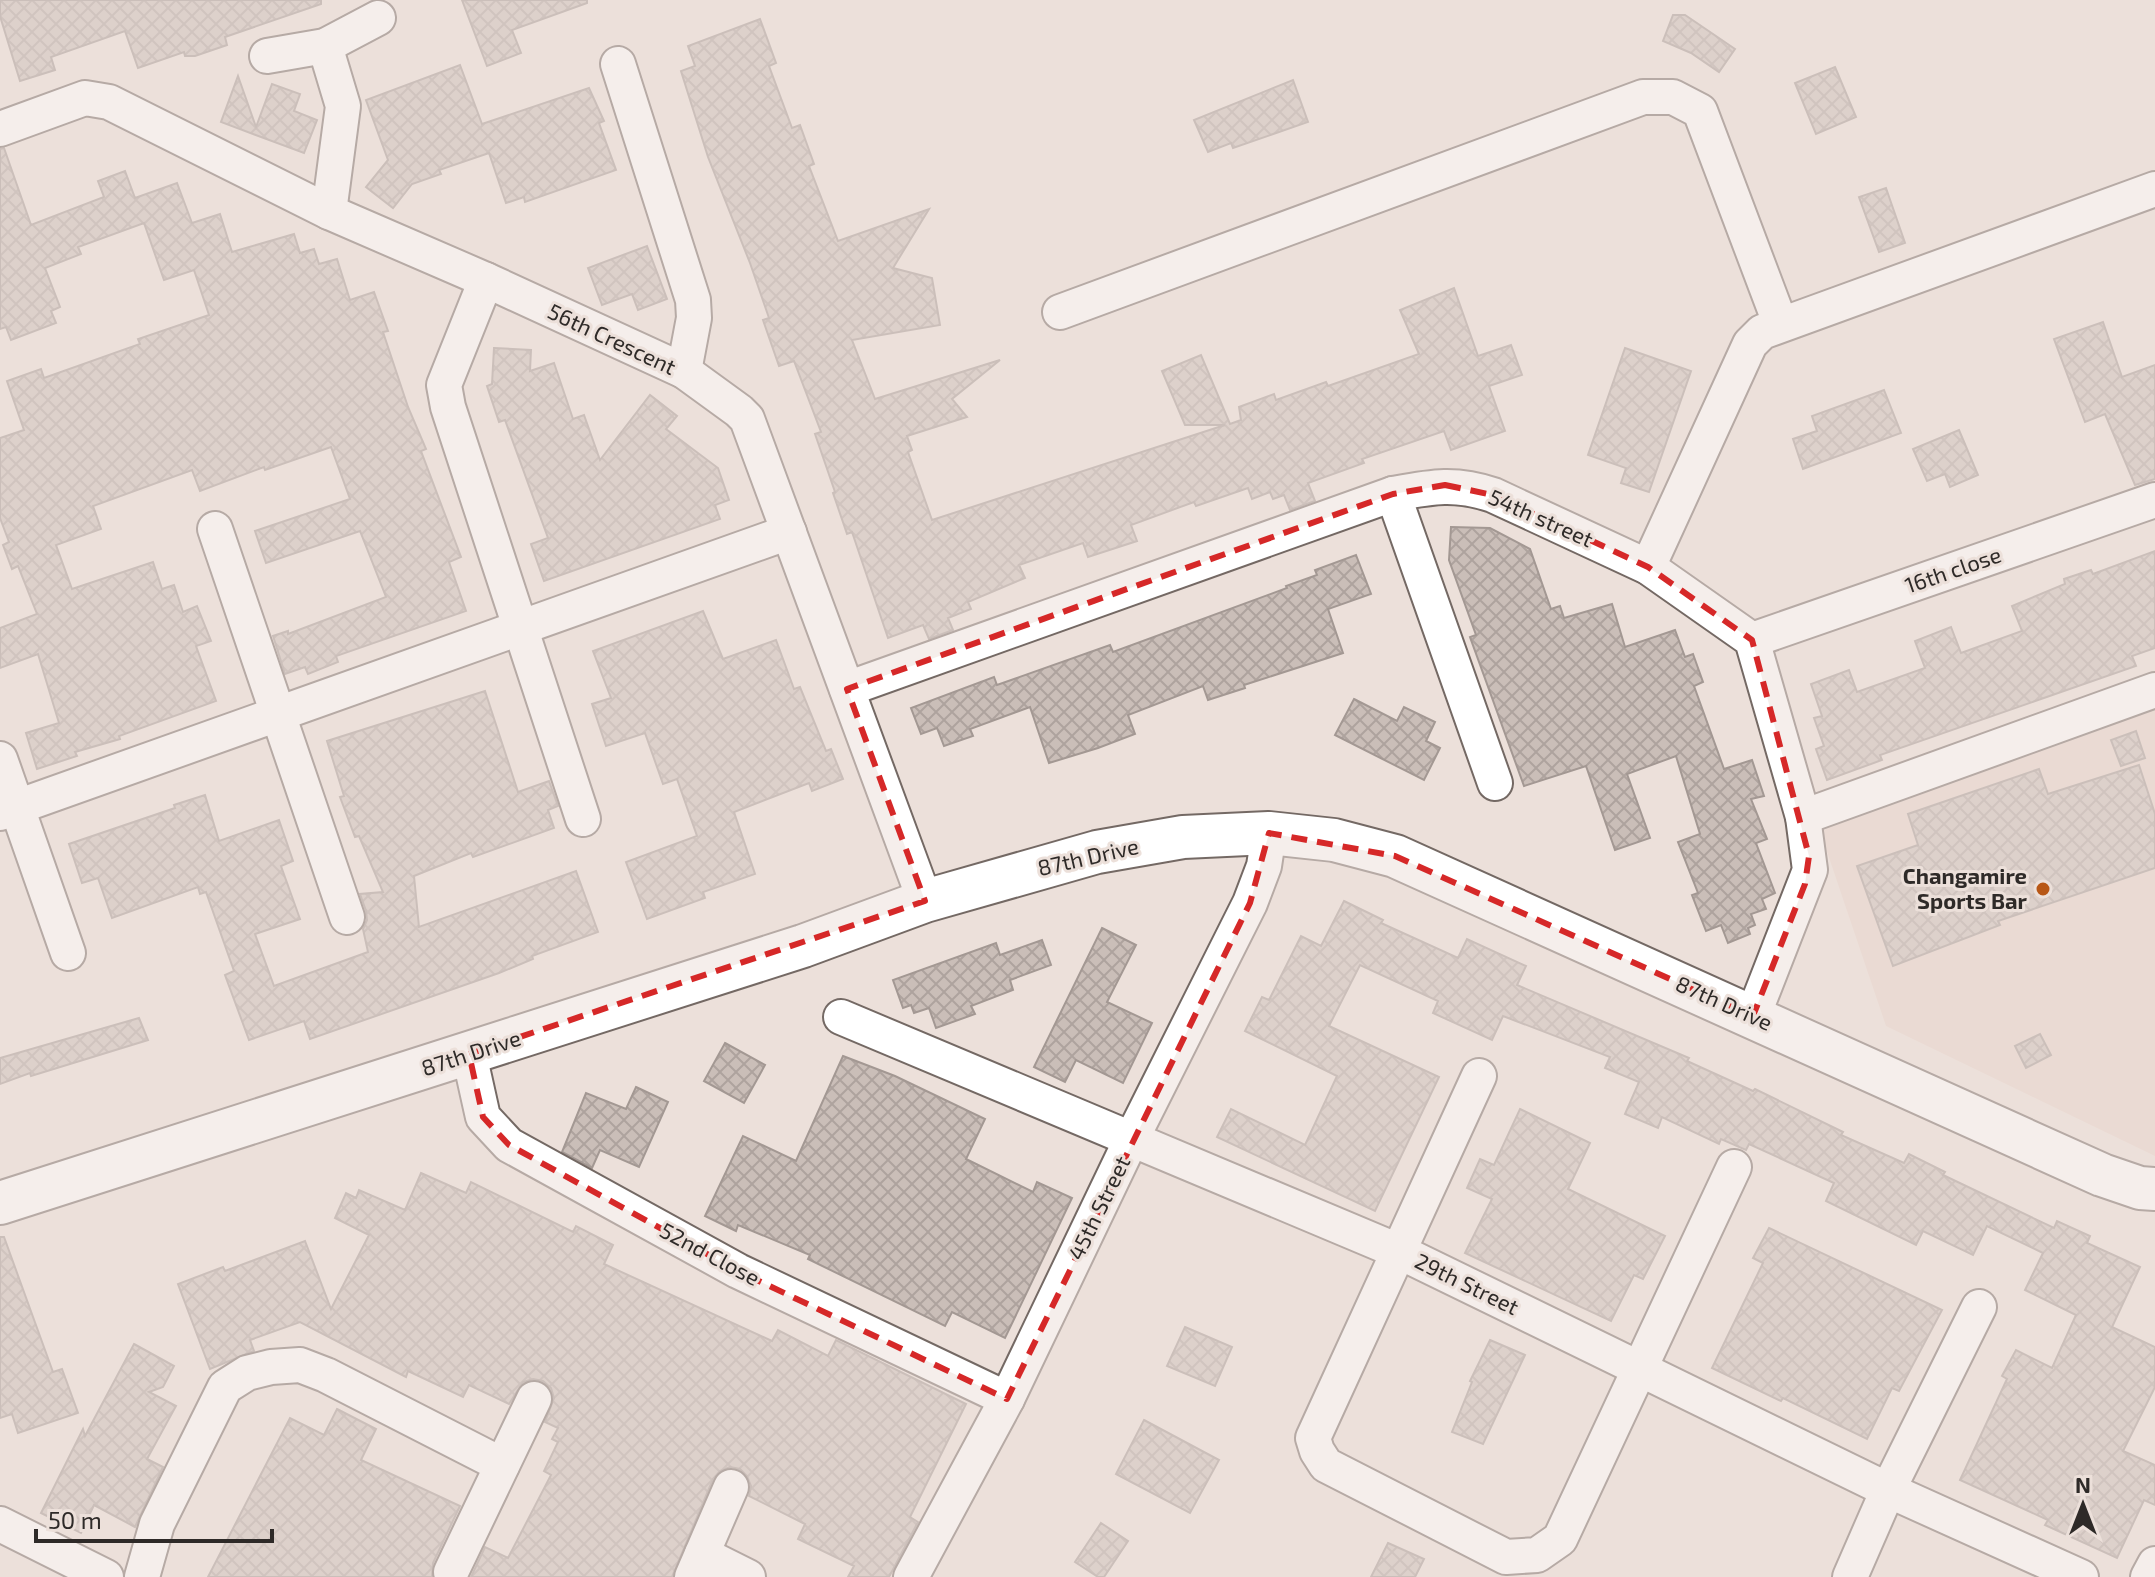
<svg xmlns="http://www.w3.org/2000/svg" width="2155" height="1577" font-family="'Exo 2',sans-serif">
<defs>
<pattern id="building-cross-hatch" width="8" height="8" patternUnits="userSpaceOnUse" patternTransform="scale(2)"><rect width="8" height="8" fill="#cabeb8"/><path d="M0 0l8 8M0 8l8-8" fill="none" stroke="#aea39e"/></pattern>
</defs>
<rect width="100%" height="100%" fill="#ece0da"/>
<polygon fill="#e6d3ca" points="2155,707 2155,1156 1886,1026 1819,828"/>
<g fill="url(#building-cross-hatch)" stroke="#a39893" stroke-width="2">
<polygon points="0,0 321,0 321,4 225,37 227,45 195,56 185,56 184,52 138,68 125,31 51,57 55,70 20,81 0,16"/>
<polygon points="462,0 587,0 587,3 512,30 521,53 487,66"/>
<polygon points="1673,15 1685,15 1735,49 1719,72 1691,53 1663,41"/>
<polygon points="760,19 776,63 769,66 792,128 800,125 814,164 809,166 838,241 929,209 893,268 932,278 940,325 852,340 875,399 1000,360 952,399 967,417 907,436 912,450 908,452 932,520 1225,425 1185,425 1162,371 1201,355 1230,424 1241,420 1239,407 1274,394 1276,400 1326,382 1328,386 1419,354 1400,310 1454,288 1478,356 1511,345 1522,375 1489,386 1505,431 1451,450 1444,431 1362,459 1364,463 1308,483 1315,501 1290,510 1284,495 1273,499 1270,492 1252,499 1248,488 1196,506 1194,502 1131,525 1137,541 1088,557 1083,543 1019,565 1025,578 968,602 971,609 948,618 953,630 929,639 923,625 888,638 852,532 847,534 833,493 835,492 815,434 821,432 794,361 779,366 763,320 769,318 750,263 708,157 681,71 695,66 688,46"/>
<polygon points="460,65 482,124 589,88 604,121 599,123 616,170 525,202 524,197 506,203 489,153 439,170 441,174 412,184 393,208 366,187 388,160 366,100"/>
<polygon points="1835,67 1856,117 1816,134 1795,83"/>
<polygon points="238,76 256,127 272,84 300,94 294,111 317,120 304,153 221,122"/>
<polygon points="1293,80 1308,122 1233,148 1231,143 1208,152 1194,120"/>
<polygon points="4,148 31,225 104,197 98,181 125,171 135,198 177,183 192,223 220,214 232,252 294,234 300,253 314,249 319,264 337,259 350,300 374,292 388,331 383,332 408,407 426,449 421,451 461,557 449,562 466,611 336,656 338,662 308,674 305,667 285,674 273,636 288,631 288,634 386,597 360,531 266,563 255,531 350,499 331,447 265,470 264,467 200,491 192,470 93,506 101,529 56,545 72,589 153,562 162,589 174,585 183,612 197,606 211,641 196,646 216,701 119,736 120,739 75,752 77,756 37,769 26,733 59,723 38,654 0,668 0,628 37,614 18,566 12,569 3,545 9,542 0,518 0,438 24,430 7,381 41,369 44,378 140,344 138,339 209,315 194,270 164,280 144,223 78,247 81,254 45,268 60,307 51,311 56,323 11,340 6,327 0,329 0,149"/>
<polygon points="1886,188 1905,243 1879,252 1859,197"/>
<polygon points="647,246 667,299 638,310 632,294 602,305 588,268"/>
<polygon points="2103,322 2122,377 2155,365 2155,479 2135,485 2105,414 2085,422 2054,339"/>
<polygon points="494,348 531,350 530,371 554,363 573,419 584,415 600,460 650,395 677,416 666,429 718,468 729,500 715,505 720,519 544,581 531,544 548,538 505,420 499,422 487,386 492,384"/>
<polygon points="1625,348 1691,371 1649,492 1621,483 1626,468 1588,455"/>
<polygon points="1884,390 1901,433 1803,469 1793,439 1817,431 1812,416"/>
<polygon points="1959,430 1978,475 1950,487 1945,474 1927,481 1913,449"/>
<polygon points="1451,527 1490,528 1530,549 1551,609 1560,606 1564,618 1612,604 1625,647 1675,630 1685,657 1693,654 1703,682 1694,686 1724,769 1752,760 1764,796 1751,799 1767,839 1756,843 1775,893 1762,899 1766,909 1751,914 1755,925 1748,928 1750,934 1728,943 1721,925 1706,931 1692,895 1698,893 1678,842 1700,834 1676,756 1627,774 1650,838 1615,850 1586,766 1524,786 1470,637 1476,635 1449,560"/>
<polygon points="2155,551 2155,648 2132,656 2136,666 1880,755 1882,760 1827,780 1816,749 1824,746 1814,718 1822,716 1811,684 1849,670 1857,692 1925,668 1915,641 1951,627 1961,653 2022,631 2012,606 2065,584 2064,579 2091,570 2093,574"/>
<polygon points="1356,555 1371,594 1328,609 1343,653 1244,685 1245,688 1208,700 1203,686 1128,715 1135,734 1098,748 1049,763 1030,707 970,729 973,736 944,746 937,728 921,734 911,708 994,677 997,685 1110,645 1113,652 1287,588 1286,586 1317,575 1315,570"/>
<polygon points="703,611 723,659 776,640 794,689 800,687 826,751 831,749 843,779 812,791 809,783 734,812 755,874 703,892 705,898 647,919 626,862 697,836 677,779 663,784 645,733 606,746 592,704 611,698 593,651"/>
<polygon points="485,691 518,792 549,781 558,806 548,810 554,828 473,857 471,853 414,876 419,927 576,871 598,932 532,956 533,959 499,973 310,1039 304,1021 249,1040 225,975 234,971 206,892 200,894 198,887 112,918 98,878 82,883 69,844 175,808 174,805 205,795 219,841 279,820 293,861 281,866 300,919 255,934 274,986 368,952 363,929 367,920 366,911 360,894 383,892 359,836 355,837 340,797 344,796 327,741"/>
<polygon points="1354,699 1397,721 1404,707 1435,722 1426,741 1440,748 1424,780 1335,735"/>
<polygon points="2136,731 2145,758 2121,766 2111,740"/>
<polygon points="2139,765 2155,814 2155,868 1998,921 2000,925 1893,966 1857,866 1918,845 1908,814 2039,769 2048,794"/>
<polygon points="1344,901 1383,920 1381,923 1458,958 1467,939 1526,966 1517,985 1689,1058 1687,1061 1753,1091 1755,1089 1843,1132 1841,1135 1904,1163 1909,1154 1945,1172 1943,1175 2054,1228 2057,1221 2090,1236 2087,1243 2140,1267 2112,1327 2155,1347 2155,1387 2123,1451 2155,1465 2155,1505 2144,1500 2117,1558 2045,1525 2048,1520 1960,1480 2007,1379 2002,1376 2016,1350 2052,1368 2076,1315 2025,1290 2043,1253 1987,1226 1973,1255 1923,1231 1916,1245 1826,1201 1834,1183 1749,1144 1746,1150 1721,1139 1719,1144 1662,1117 1658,1128 1625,1114 1639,1082 1605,1068 1610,1057 1503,1016 1492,1040 1433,1013 1438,1001 1360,965 1329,1026 1439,1077 1375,1211 1217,1137 1231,1109 1305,1145 1337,1076 1245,1031 1262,997 1269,1000 1301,936 1321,946"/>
<polygon points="1102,928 1136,945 1107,1002 1152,1023 1123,1083 1076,1060 1065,1082 1034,1067"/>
<polygon points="1042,940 1051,965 1010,980 1013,990 971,1006 975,1014 936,1028 929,1008 914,1013 911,1005 903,1008 893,980 996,943 1000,955"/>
<polygon points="139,1018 148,1040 31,1076 30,1073 0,1084 0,1058"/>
<polygon points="2040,1034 2051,1055 2026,1068 2015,1046"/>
<polygon points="725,1043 765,1065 744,1103 704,1081"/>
<polygon points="843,1056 895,1076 985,1119 966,1159 1033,1192 1037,1182 1072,1198 1005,1338 952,1312 945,1326 808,1259 810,1255 738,1225 736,1231 705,1216 743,1136 796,1161"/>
<polygon points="636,1087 668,1102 639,1167 600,1150 592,1168 562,1152 586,1093 626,1109"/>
<polygon points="1520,1109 1590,1143 1568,1189 1665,1236 1643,1279 1634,1275 1611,1321 1465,1253 1492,1199 1467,1188 1480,1159 1494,1165"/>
<polygon points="421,1173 466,1193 471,1182 573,1232 576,1226 613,1245 604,1264 772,1341 778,1330 828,1356 836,1340 966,1404 910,1517 918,1522 889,1577 848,1577 854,1566 798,1539 805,1524 749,1496 751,1486 747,1476 740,1469 730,1467 720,1471 713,1479 672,1577 471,1577 485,1547 508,1558 551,1475 544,1471 558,1442 552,1439 558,1428 545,1422 554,1398 551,1388 543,1381 533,1379 523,1382 509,1404 469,1385 463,1397 408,1371 406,1377 300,1322 250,1340 254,1351 210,1369 178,1284 223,1267 225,1271 305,1241 331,1309 369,1235 335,1218 346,1193 356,1198 359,1190 405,1210"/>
<polygon points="1769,1228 1942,1310 1899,1391 1892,1388 1867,1439 1783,1398 1781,1401 1712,1368 1763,1263 1753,1258"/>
<polygon points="0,1237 4,1237 53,1372 62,1369 78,1413 18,1433 12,1414 0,1418"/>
<polygon points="1185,1327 1232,1347 1215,1386 1167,1366"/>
<polygon points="1490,1340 1525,1355 1483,1444 1452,1432 1472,1382 1470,1381"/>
<polygon points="134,1344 174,1366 163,1387 149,1392 176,1406 147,1459 163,1467 135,1527 94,1505 81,1533 41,1513 83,1429 85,1436"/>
<polygon points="337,1409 376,1429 361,1460 460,1506 433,1563 432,1577 208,1577 290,1418 324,1435"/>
<polygon points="1144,1420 1219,1460 1190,1513 1116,1474"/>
<polygon points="1101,1523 1128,1541 1104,1577 1098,1577 1075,1562"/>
<polygon points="1388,1543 1424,1559 1415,1577 1371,1577"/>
</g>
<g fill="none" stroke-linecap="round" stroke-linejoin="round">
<defs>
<g id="minor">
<polyline points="325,46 343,106 329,212"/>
<polyline points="267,56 325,46 378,18"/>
<polyline points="618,64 693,300 694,318 684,371"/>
<polyline points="0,129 85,98 109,102 329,212 486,280 684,371 739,411 747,419 925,901"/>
<polyline points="486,280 444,385 448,407 583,819"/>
<polyline points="1060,312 1643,97 1673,97 1700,111 1780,323"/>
<polyline points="1393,494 1495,783"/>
<polyline points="215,529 347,917"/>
<polyline points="1648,567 1750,344 1762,332 2155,189"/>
<polyline points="1752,640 2155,500"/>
<path d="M847 689 1393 494C1431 487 1455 482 1493 495L1648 567 1752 640 1803 817 1810 870 1753 1016"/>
<polyline points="0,759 68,953"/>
<polyline points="0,813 789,532"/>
<polyline points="1803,817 2155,690"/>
<polyline points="841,1017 1398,1251 1888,1490 2081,1577"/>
<polyline points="469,1054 483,1117 509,1145 738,1271 1007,1399"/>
<polyline points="1479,1076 1313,1438 1317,1451 1326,1465 1506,1557 1537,1555 1560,1539 1734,1167"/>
<polyline points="0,1524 106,1577"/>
<polyline points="702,1554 748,1577"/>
<polyline points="451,1572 534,1399"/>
<polyline points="142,1577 157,1524 225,1387 247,1373 271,1367 300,1365 326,1375 502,1465"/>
<polyline points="692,1577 731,1487"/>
<polyline points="911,1577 1007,1399 1132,1138 1250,903 1264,866 1269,833"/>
<polyline points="1850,1577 1888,1490 1979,1307"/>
<polyline points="2148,1577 2155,1564"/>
</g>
<polyline id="tertiary" points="0,1203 803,946 925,901 1097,852 1183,837 1269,833 1334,840 1395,856 2102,1175 2140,1188 2155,1189"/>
</defs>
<use href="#minor" stroke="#746964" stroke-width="38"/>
<use href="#tertiary" stroke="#746964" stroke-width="46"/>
<use href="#minor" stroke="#fff" stroke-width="34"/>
<use href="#tertiary" stroke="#fff" stroke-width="42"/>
</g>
<path d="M0 0H2155V1577H0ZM1445 485 1493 495 1648 567 1752 640 1809 856 1805 884 1753 1016 1395 856 1269 833 1250 903 1007 1399 738 1271 509 1145 483 1117 469 1054 925 901 847 689 1393 494Z" fill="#ece0da" fill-opacity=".55" fill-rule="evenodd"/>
<path fill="none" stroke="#d62828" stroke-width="6" stroke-dasharray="16 10" stroke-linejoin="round" d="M1445 485 1493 495 1648 567 1752 640 1809 856 1805 884 1753 1016 1395 856 1269 833 1250 903 1007 1399 738 1271 509 1145 483 1117 469 1054 925 901 847 689 1393 494Z"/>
<circle fill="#b85716" stroke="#ece0da" stroke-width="3" cx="2043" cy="889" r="8"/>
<g text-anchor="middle" stroke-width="6" stroke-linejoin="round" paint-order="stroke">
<g font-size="22" fill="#2e2a28" stroke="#ece0da">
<text transform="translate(612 339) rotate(25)" y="8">56th Crescent</text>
<text transform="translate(1541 518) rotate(24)" y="8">54th street</text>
<text transform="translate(1953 570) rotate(-19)" y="8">16th close</text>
<text transform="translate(1088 857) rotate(-13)" y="8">87th Drive</text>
<text transform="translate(1724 1003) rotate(24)" y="8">87th Drive</text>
<text transform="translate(471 1053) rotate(-18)" y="8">87th Drive</text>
<text transform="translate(1099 1208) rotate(-64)" y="8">45th Street</text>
<text transform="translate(710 1254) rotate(28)" y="8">52nd Close</text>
<text transform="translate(1467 1284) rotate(26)" y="8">29th Street</text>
</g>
<g font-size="22" font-weight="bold" fill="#2e2a28" stroke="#ece0da" text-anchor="end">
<text x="2027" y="884">Changamire<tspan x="2027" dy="25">Sports Bar</tspan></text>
</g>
</g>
<g transform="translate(2083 1505)" stroke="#ece0da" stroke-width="6" paint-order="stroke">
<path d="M0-6L14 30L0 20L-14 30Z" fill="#2e2a28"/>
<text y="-12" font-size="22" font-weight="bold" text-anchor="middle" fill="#2e2a28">N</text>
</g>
<path d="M36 1529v12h236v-12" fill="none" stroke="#2e2a28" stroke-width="4"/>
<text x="48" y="1529" font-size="24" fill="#2e2a28" stroke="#ece0da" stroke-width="6" paint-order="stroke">50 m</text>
</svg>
